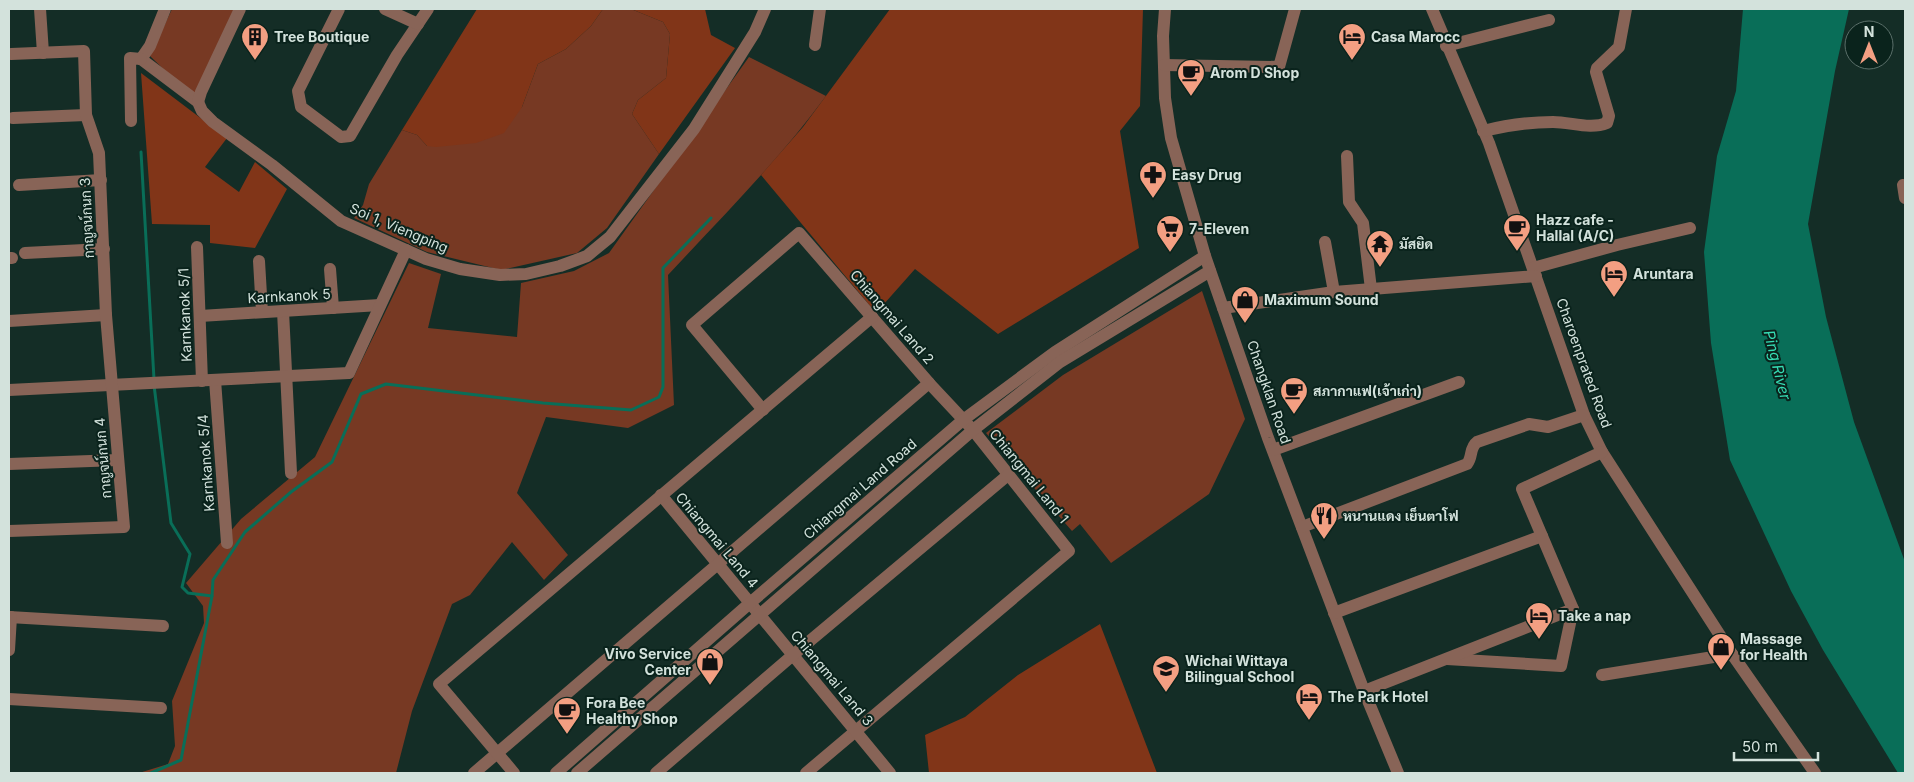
<svg xmlns="http://www.w3.org/2000/svg" width="1914" height="782" font-family="Inter,Sarabun,sans-serif">
<rect width="100%" height="100%" fill="#142d26"/>
<g fill="#773923">
<polygon points="172,9 235,9 195,93 186,91 150,56"/>
<polygon points="603,9 631,9 663,22 670,34 666,78 638,100 632,114 659,154 607,228 577,253 501,270 427,252 354,218 363,205 369,184 402,130 417,135 427,146 522,107 538,64 566,49 591,26"/>
<path d="M749 57 826 96C779 160 722 217 668 275L674 405 628 428 546 417 517 493 568 555 544 580 512 542 470 595 452 604 412 711 396 773H139L168 764 175 746 172 701 204 623 203 606 186 583 241 519 315 457 409 263 441 274 428 328 517 337 521 283 574 271 609 253Z"/>
<polygon points="1202,291 1245,419 1209,494 1111,563 1080,524 1072,531 986,433 1063,375"/>
</g>
<g fill="#813518">
<polygon points="477,9 603,9 591,26 566,49 538,64 522,107 504,133 476,143 436,147 427,146 417,135 402,130"/>
<polygon points="631,9 705,9 711,35 735,48 659,154 632,114 638,100 666,78 670,34 663,22"/>
<polygon points="890,9 1143,9 1140,106 1120,131 1139,248 998,334 915,269 876,313 761,175 803,127"/>
<polygon points="141,73 227,138 205,167 239,192 255,162 287,189 255,248 210,243 210,225 152,224"/>
<polygon points="1100,624 1157,773 929,773 925,735 965,717 1018,675"/>
</g>
<polygon fill="#096e58" points="1743,9 1849,9 1835,71 1808,224 1826,317 1854,422 1905,562 1905,773 1898,773 1823,650 1791,591 1730,460 1711,343 1704,252 1717,156 1736,91"/>
<g fill="none" stroke-linecap="round" stroke-linejoin="round">
<g stroke="#096e58" stroke-width="3">
<polyline points="141,152 154,379"/>
<polyline points="154,385 171,523 190,554 182,587 188,593 212,596"/>
<polyline points="151,773 181,760 212,596 213,580 245,532 291,492 332,462 361,394 386,384 543,403 631,410 659,397 663,387 663,268 711,218"/>
</g>
<g stroke="#886457" stroke-width="12">
<polyline points="40,9 43,53"/>
<polyline points="339,9 298,91 301,107 341,137 350,136 397,55 428,9"/>
<polyline points="385,9 418,24"/>
<polyline points="1165,9 1163,36 1165,98 1171,138 1205,256 1268,438 1364,691 1398,773"/>
<polyline points="1432,9 1489,143 1584,415 1602,452 1732,654 1815,773"/>
<polyline points="815,45 820,9"/>
<polyline points="1446,46 1549,20"/>
<polyline points="141,59 198,102 202,111 213,122 272,165 341,221 426,259 460,269 500,275 526,274 560,266 587,256 610,237 694,129 755,32 765,9"/>
<polyline points="141,59 150,46 165,9"/>
<polyline points="1164,65 1279,67 1295,9"/>
<polyline points="198,102 201,92 240,9"/>
<polyline points="13,118 86,115"/>
<polyline points="131,121 130,58 141,59"/>
<path d="M1483 131C1507 125 1529 122 1553 122 1571 122 1590 130 1607 123L1609 116 1596 72 1597 68 1619 47 1626 9"/>
<polyline points="1347,156 1349,202 1363,223 1371,289"/>
<polyline points="19,185 101,180"/>
<polyline points="1903,185 1905,198"/>
<polyline points="1325,242 1334,292"/>
<polyline points="197,247 202,381"/>
<polyline points="25,253 104,249"/>
<polyline points="9,258 12,258"/>
<polyline points="259,261 262,312"/>
<polyline points="1533,268 1617,245 1690,228"/>
<polyline points="330,269 333,308"/>
<polyline points="1223,308 1334,292 1536,276"/>
<polyline points="283,311 291,473"/>
<polyline points="200,316 380,305"/>
<polyline points="9,321 106,315"/>
<polyline points="215,380 227,543"/>
<polyline points="9,390 349,373 406,250"/>
<polyline points="763,410 692,325 799,233 929,383 973,430 1069,551 806,773"/>
<polyline points="1273,450 1459,382"/>
<polyline points="9,464 118,460"/>
<polyline points="661,495 890,773"/>
<path d="M1302 527 1467 464C1473 457 1469 448 1477 442L1529 424 1548 427 1584 415"/>
<polyline points="9,531 124,527 106,315 99,153 86,115 84,51 11,54"/>
<polyline points="1334,613 1542,536"/>
<polyline points="9,617 163,626"/>
<polyline points="9,650 11,617"/>
<polyline points="1447,659 1561,666 1573,609 1522,489 1602,452"/>
<polyline points="1602,675 1732,654"/>
<polyline points="1364,691 1573,609"/>
<polyline points="9,699 161,708"/>
<polyline points="474,773 929,383"/>
<polyline points="514,773 439,684 872,317"/>
<polyline points="556,773 750,603 963,420 1055,352 1205,256"/>
<polyline points="577,773 973,430 1060,362 1210,271"/>
<polyline points="656,773 793,655 1008,475"/>
</g>
</g>
<defs>
<symbol id="building-pin" viewBox="-11 -11 22 30"><path d="M0 17L-7.5 6A9.5 9.5 0 1 1 7.5 6Z" fill="#f39f82" stroke="#0a231c"/><path d="M-4-6H4V6H1V3H-1V6H-4ZM-2.5-4.3h1.7v1.8h-1.7ZM.8-4.3h1.7v1.8H.8ZM-2.5-1h1.7V.8h-1.7ZM.8-1h1.7V.8H.8Z" fill="#111"/></symbol>
<symbol id="hotel-pin" viewBox="-11 -11 22 30"><path d="M0 17L-7.5 6A9.5 9.5 0 1 1 7.5 6Z" fill="#f39f82" stroke="#0a231c"/><path d="M-6-4.5h1.5V1H6V5H4.5V3h-9V5H-6ZM-4 0a1.8 1.8 0 1 1 3.6 0ZM.5 0V-2.5h3Q6-2.5 6 0Z" fill="#111"/></symbol>
<symbol id="cafe-pin" viewBox="-11 -11 22 30"><path d="M0 17L-7.5 6A9.5 9.5 0 1 1 7.5 6Z" fill="#f39f82" stroke="#0a231c"/><path d="M-5.5-4.5H6V0H3Q3 3.5 0 3.5H-2.5Q-5.5 3.5-5.5 0ZM3-3.2v2h1.7v-2ZM-6 4.5H4V6H-6Z" fill="#111"/></symbol>
<symbol id="pharmacy-pin" viewBox="-11 -11 22 30"><path d="M0 17L-7.5 6A9.5 9.5 0 1 1 7.5 6Z" fill="#f39f82" stroke="#0a231c"/><path d="M-2-6h4v4h4v4h-4v4h-4v-4h-4v-4h4Z" fill="#111"/></symbol>
<symbol id="supermarket-pin" viewBox="-11 -11 22 30"><path d="M0 17L-7.5 6A9.5 9.5 0 1 1 7.5 6Z" fill="#f39f82" stroke="#0a231c"/><path d="M-6-5.5h2.5l.6 2H6L4.5 2H-2.5L-4.4-4H-6ZM-1.5 3.2a1.3 1.3 0 1 0 .1 0ZM3 3.2a1.3 1.3 0 1 0 .1 0Z" fill="#111"/></symbol>
<symbol id="temple-pin" viewBox="-11 -11 22 30"><path d="M0 17L-7.5 6A9.5 9.5 0 1 1 7.5 6Z" fill="#f39f82" stroke="#0a231c"/><path d="M0-6L5-2H3V0L6.5 2.5H4V6H1.5V3h-3V6H-4V2.5H-6.5L-3 0V-2H-5Z" fill="#111"/></symbol>
<symbol id="shop-pin" viewBox="-11 -11 22 30"><path d="M0 17L-7.5 6A9.5 9.5 0 1 1 7.5 6Z" fill="#f39f82" stroke="#0a231c"/><path d="M-5-2.5h2.3a2.7 3.5 0 0 1 5.4 0H5L5.5 6h-11ZM-1.5-2.5h3a1.5 2.3 0 0 0-3 0Z" fill="#111"/></symbol>
<symbol id="restaurant-pin" viewBox="-11 -11 22 30"><path d="M0 17L-7.5 6A9.5 9.5 0 1 1 7.5 6Z" fill="#f39f82" stroke="#0a231c"/><path d="M-5-6h1v4h1v-4h1v4h1v-4h1v5L-1.5 .5V6h-2V.5L-5-1ZM5-6V6H3V1.5H1.5Q1.5-4 5-6Z" fill="#111"/></symbol>
<symbol id="school-pin" viewBox="-11 -11 22 30"><path d="M0 17L-7.5 6A9.5 9.5 0 1 1 7.5 6Z" fill="#f39f82" stroke="#0a231c"/><path d="M0-5L7-2L0 1L-7-2ZM-4 1L0 2.5L4 1V4Q0 6-4 4Z" fill="#111"/></symbol>
</defs>
<g fill-rule="evenodd">
<use href="#building-pin" x="239" y="21" width="32" height="43"/>
<use href="#hotel-pin" x="1336" y="21" width="32" height="43"/>
<use href="#cafe-pin" x="1175" y="57" width="32" height="43"/>
<use href="#pharmacy-pin" x="1137" y="159" width="32" height="43"/>
<use href="#cafe-pin" x="1501" y="212" width="32" height="43"/>
<use href="#supermarket-pin" x="1154" y="213" width="32" height="43"/>
<use href="#temple-pin" x="1364" y="228" width="32" height="43"/>
<use href="#hotel-pin" x="1598" y="258" width="32" height="43"/>
<use href="#shop-pin" x="1229" y="284" width="32" height="43"/>
<use href="#cafe-pin" x="1278" y="375" width="32" height="43"/>
<use href="#restaurant-pin" x="1308" y="500" width="32" height="43"/>
<use href="#hotel-pin" x="1523" y="600" width="32" height="43"/>
<use href="#shop-pin" x="1705" y="631" width="32" height="43"/>
<use href="#shop-pin" x="694" y="646" width="32" height="43"/>
<use href="#school-pin" x="1150" y="653" width="32" height="43"/>
<use href="#hotel-pin" x="1293" y="681" width="32" height="43"/>
<use href="#cafe-pin" x="551" y="695" width="32" height="43"/>
</g>
<g text-anchor="middle" stroke-width="4" stroke-linejoin="round" paint-order="stroke">
<g font-size="14" font-weight="bold" fill="#d3e2dc" stroke="#0a231c" text-anchor="start">
<text x="274" y="42">Tree Boutique</text>
<text x="1371" y="42">Casa Marocc</text>
<text x="1210" y="78">Arom D Shop</text>
<text x="1172" y="180">Easy Drug</text>
<text x="1536" y="225">Hazz cafe -<tspan x="1536" dy="16">Hallal (A/C)</tspan></text>
<text x="1189" y="234">7-Eleven</text>
<text x="1399" y="249">มัสยิด</text>
<text x="1633" y="279">Aruntara</text>
<text x="1264" y="305">Maximum Sound</text>
<text x="1313" y="396">สภากาแฟ(เจ้าเก่า)</text>
<text x="1343" y="521">หนานแดง เย็นตาโฟ</text>
<text x="1558" y="621">Take a nap</text>
<text x="1740" y="644">Massage<tspan x="1740" dy="16">for Health</tspan></text>
<text x="691" y="659" text-anchor="end">Vivo Service<tspan x="691" dy="16">Center</tspan></text>
<text x="1185" y="666">Wichai Wittaya<tspan x="1185" dy="16">Bilingual School</tspan></text>
<text x="1328" y="702">The Park Hotel</text>
<text x="586" y="708">Fora Bee<tspan x="586" dy="16">Healthy Shop</tspan></text>
</g>
<g font-size="14" fill="#d3e2dc" stroke="#0a231c">
<text transform="translate(87 218) rotate(-93)" y="5">กาญจน์กนก 3</text>
<text transform="translate(399 228) rotate(23)" y="5">Soi 1, Viengping</text>
<text transform="translate(289 296) rotate(-3)" y="5">Karnkanok 5</text>
<text transform="translate(185 315) rotate(-92)" y="5">Karnkanok 5/1</text>
<text transform="translate(892 317) rotate(49)" y="5">Chiangmai Land 2</text>
<text transform="translate(1584 363) rotate(70)" y="5">Charoenprated Road</text>
<text transform="translate(1269 392) rotate(71)" y="5">Changklan Road</text>
<text transform="translate(103 458) rotate(-95)" y="5">กาญจน์กนก 4</text>
<text transform="translate(206 463) rotate(-94)" y="5">Karnkanok 5/4</text>
<text transform="translate(1029 476) rotate(51)" y="5">Chiangmai Land 1</text>
<text transform="translate(860 489) rotate(-41)" y="5">Chiangmai Land Road</text>
<text transform="translate(717 540) rotate(50)" y="5">Chiangmai Land 4</text>
<text transform="translate(832 678) rotate(50)" y="5">Chiangmai Land 3</text>
</g>
<g font-size="15" font-style="italic" fill="#36dbb3" stroke="#0a231c">
<text transform="translate(1777 365) rotate(76)" y="5">Ping River</text>
</g>
</g>
<rect width="1914" height="782" fill="none" stroke="#d3e2dc" stroke-width="20"/>
<g transform="translate(1869 45)"><circle r="24" fill="#0a231c" stroke="#5a6f69"/>
<path d="M0-4L9 19L0 12L-9 19Z" fill="#f39f82"/>
<text y="-8" font-size="14" font-weight="bold" text-anchor="middle" fill="#d3e2dc">N</text>
</g>
<path d="M1734 752v8h84v-8" fill="none" stroke="#d3e2dc" stroke-width="2.5"/>
<text x="1742" y="752" font-size="15" fill="#d3e2dc" stroke="#0a231c" stroke-width="4" paint-order="stroke">50 m</text>
</svg>
